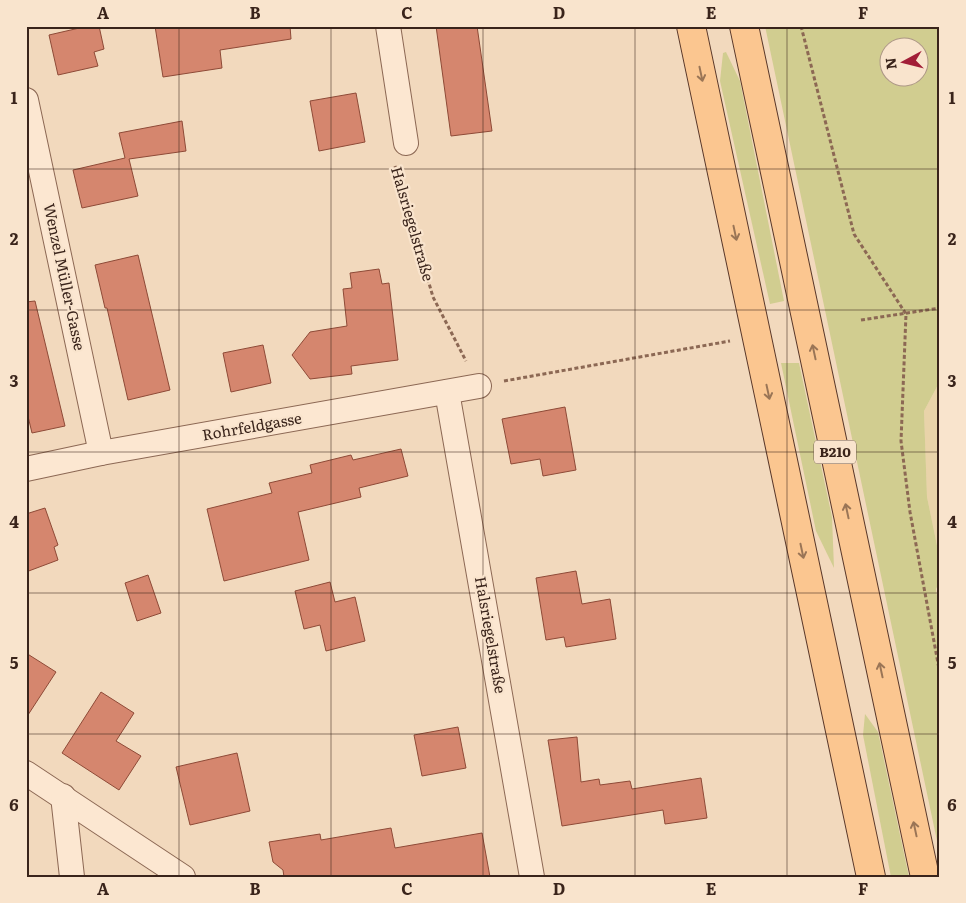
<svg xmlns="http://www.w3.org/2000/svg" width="966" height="903" font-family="Literata,serif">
<rect width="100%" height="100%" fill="#f2d9bd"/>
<polygon fill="#e9d3a9" points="940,381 940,560 927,497 924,411"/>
<g fill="#d1cd90" fill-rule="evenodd">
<path d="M765 26H940V381L924 411 927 497 940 560V581L936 589 940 615V855ZM888 48H918V78H888Z"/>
<polygon points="726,52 740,81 784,301 770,304 720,81 723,53"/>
<polygon points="781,363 799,363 832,517 834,568 816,531"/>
<polygon points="865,714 878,732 909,877 891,877 863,735"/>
</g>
<g fill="#d5866e" stroke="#8e4a37">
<polygon points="88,26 99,26 104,49 94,52 98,66 58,75 49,35"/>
<polygon points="155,26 290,26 291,39 220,50 222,68 163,77"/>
<polygon points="436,26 477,26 492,131 451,136"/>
<polygon points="356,93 365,142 319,151 310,101"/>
<polygon points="182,121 186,151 129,159 138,196 82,208 73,170 125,158 119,133"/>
<polygon points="138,255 170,390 128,400 107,308 105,308 95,265"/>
<polygon points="379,269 382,284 389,283 398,360 351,366 352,374 310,379 292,355 310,332 347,326 343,289 352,288 350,273"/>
<polygon points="35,301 65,426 32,433 26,408 26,302"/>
<polygon points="263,345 271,383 231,392 223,353"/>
<polygon points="565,407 576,470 543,476 540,459 511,464 502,419"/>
<polygon points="401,449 408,476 359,488 361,497 298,512 309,560 224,581 207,509 272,493 269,483 312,473 310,465 351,455 353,460"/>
<polygon points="45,508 58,545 54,547 58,560 26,572 26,514"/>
<polygon points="576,571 582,604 610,599 616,639 566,647 564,637 546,640 536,578"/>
<polygon points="148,575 161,613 137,621 125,583"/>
<polygon points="330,582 335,602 355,597 365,641 326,651 320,625 304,629 295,591"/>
<polygon points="26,653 56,672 26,718"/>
<polygon points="101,692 134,713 116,741 141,756 119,790 62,753"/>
<polygon points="458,727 466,768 422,776 414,735"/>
<polygon points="577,737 581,782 599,779 600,785 630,781 632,789 701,778 707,818 665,824 663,810 562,826 548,740"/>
<polygon points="237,753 250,811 190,825 176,767"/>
<polygon points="391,828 395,848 482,833 490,877 284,877 283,870 273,862 269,842 320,834 321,840"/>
</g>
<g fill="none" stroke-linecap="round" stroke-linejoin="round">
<defs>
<g id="minor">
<polyline points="388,26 406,143"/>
<polyline points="26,100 101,453"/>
<polyline points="447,392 532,877"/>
<polyline points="26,469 101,453 479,386"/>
<polyline points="26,773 183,877"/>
<polyline points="63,796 72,877"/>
</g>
<g id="primary">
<polyline points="691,26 871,877"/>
<polyline points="744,26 925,877"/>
</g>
</defs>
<use href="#minor" stroke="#8c6854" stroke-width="26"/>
<use href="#primary" stroke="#593729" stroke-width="30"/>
<g stroke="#8c6854" stroke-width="3" stroke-dasharray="4 2.5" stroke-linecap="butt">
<polyline points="801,26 854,234 906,314 901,441 910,512 940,674"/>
<polyline points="395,166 433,297 466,361"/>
<polyline points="861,320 940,308"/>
<polyline points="504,381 730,341"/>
</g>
<use href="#minor" stroke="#fce7d1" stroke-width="24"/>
<use href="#primary" stroke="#fbc690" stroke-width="28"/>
</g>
<defs><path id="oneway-shaft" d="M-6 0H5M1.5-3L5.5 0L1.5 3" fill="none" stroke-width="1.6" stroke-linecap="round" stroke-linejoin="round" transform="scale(1.25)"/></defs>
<g stroke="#9a7556">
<use href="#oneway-shaft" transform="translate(701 74) rotate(78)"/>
<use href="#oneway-shaft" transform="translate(735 233) rotate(78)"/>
<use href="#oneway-shaft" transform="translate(814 352) rotate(-102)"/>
<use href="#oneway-shaft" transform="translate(768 392) rotate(78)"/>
<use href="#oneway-shaft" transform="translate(847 511) rotate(-102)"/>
<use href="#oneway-shaft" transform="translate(802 551) rotate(78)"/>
<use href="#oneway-shaft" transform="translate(881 670) rotate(-102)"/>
<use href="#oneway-shaft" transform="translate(915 829) rotate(-102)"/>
</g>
<path fill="none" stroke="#3a241b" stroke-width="1" stroke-opacity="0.55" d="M179 26V877M331 26V877M483 26V877M635 26V877M787 26V877M26 169H940M26 310H940M26 452H940M26 593H940M26 734H940"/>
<g text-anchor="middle" stroke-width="4.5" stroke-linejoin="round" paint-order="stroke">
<rect fill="#f9e4cd" stroke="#735e50" stroke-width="1" x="814" y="440.5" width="42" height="23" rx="4"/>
<g font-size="14" font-weight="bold" fill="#3a241b">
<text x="835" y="457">B210</text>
</g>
<g font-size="15" fill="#3a241b" stroke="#f9e4cd">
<text transform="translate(412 224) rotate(74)" y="5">Halsriegelstraße</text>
<text transform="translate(64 277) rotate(78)" y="5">Wenzel Müller-Gasse</text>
<text transform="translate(252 427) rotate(-10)" y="5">Rohrfeldgasse</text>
<text transform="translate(490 635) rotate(80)" y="5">Halsriegelstraße</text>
</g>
</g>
<rect width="966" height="903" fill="none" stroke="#f9e4cd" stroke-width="55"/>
<g transform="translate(904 62) rotate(263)"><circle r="24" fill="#f9e4cd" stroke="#ad9786"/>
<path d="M0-4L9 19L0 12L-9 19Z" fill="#a21e37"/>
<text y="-8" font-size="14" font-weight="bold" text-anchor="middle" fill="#3a241b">N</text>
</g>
<rect x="28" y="28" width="910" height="848" fill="none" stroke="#3a241b" stroke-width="2"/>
<g font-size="16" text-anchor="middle" font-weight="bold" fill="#3a241b">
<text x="103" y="19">A</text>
<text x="255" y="19">B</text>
<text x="407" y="19">C</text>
<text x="559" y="19">D</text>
<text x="711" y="19">E</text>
<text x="863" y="19">F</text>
<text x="14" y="104">1</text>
<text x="952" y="104">1</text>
<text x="14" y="245">2</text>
<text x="952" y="245">2</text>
<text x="14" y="387">3</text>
<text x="952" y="387">3</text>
<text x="14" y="528">4</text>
<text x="952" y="528">4</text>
<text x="14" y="669">5</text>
<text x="952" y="669">5</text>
<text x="14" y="811">6</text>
<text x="952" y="811">6</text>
<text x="103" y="895">A</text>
<text x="255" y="895">B</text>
<text x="407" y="895">C</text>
<text x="559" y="895">D</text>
<text x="711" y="895">E</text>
<text x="863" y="895">F</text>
</g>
</svg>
